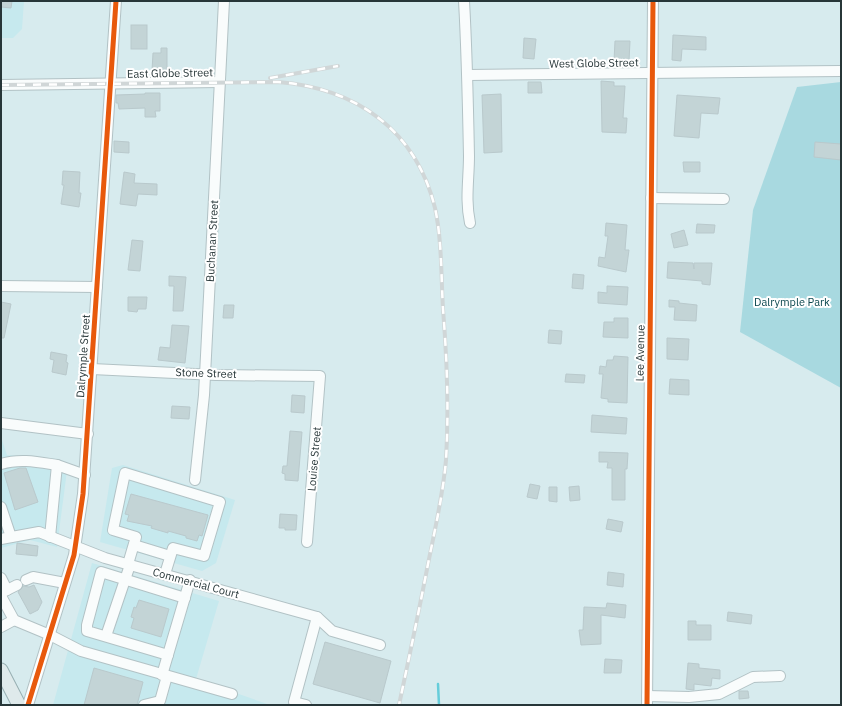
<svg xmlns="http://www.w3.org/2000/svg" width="842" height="706" font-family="'IBM Plex Sans',sans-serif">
<rect width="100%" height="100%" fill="#d7ebee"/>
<g fill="#c6e9ee">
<polygon points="1,1 24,1 22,29 13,38 1,38"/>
<polygon points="1,437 7,455 58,459 68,463 57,547 30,540 1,548"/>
<polygon points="123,465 235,500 216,563 202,571 100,542 112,468"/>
<polygon points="92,563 219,601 196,679 270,705 53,705"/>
</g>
<polygon fill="#a8d9e0" points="841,82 841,388 740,332 753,210 797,87"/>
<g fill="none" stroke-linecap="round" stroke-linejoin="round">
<polyline stroke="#66cdda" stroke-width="2.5" points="438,684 439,705"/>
</g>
<g fill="#c3d4d6" stroke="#b9c9cc">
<polygon points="1,1 12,1 11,8 1,7"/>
<rect x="131" y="25" width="16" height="24"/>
<polygon points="673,35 706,37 706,50 682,49 681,61 672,60"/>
<polygon points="524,38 536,39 534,59 523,58"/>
<polygon points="615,41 630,41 629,61 614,61"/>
<polygon points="161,48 167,48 167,71 152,71 153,53 161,53"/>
<polygon points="601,81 614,82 614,86 625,86 623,118 627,118 626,133 602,132"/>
<polygon points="528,82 541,82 542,93 528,93"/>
<polygon points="145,93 160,93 160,111 155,111 156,117 145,117 145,108 119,109 118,103 116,103 116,95 145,94"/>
<polygon points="501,94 502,152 484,153 482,95"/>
<polygon points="677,95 720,98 718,114 701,113 699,138 674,136"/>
<polygon points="114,141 129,142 129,153 114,152"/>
<polygon points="815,142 841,144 841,160 814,157"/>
<polygon points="683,162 700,162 700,172 684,172"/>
<polygon points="63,171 80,172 79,193 81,193 79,207 61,204 64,185 62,185"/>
<polygon points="124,172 135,174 134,183 157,184 157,195 138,194 136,206 120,204"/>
<polygon points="606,223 627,225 625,250 629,250 626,272 598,266 599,257 605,258 608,236 605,236"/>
<polygon points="697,224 715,225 714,233 696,233"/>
<polygon points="684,230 688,245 674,248 671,234"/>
<polygon points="132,240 143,241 140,271 128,270"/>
<polygon points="668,262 693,263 694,269 694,263 712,263 710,285 702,284 702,281 667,278"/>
<polygon points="573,274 584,275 583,289 572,288"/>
<polygon points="169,276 186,277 183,311 173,311 174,286 169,286"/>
<polygon points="607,286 628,287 627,305 598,303 598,292 607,293"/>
<polygon points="128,297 147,297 146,309 138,309 137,312 128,311"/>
<polygon points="669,300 679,301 679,303 697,305 696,321 674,320 675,307 669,307"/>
<polygon points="1,302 11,304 4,338 1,338"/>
<polygon points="224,305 234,305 233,318 223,318"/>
<polygon points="614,318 628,318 628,338 603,337 604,322 614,322"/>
<polygon points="172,325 189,326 185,363 158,360 160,347 170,348"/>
<polygon points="549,330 562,331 561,344 548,343"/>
<polygon points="667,338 689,339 688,360 667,359"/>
<polygon points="51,352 67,355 66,362 68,363 66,375 52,372 54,360 50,359"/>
<polygon points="614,356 628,357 627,403 608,402 608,399 601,398 603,374 599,374 600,366 606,367 607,360 613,360"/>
<polygon points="566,374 585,375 584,383 565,382"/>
<polygon points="670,379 689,380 689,395 669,394"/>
<polygon points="292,395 305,396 304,413 291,412"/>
<polygon points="172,406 190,407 189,419 171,418"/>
<polygon points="592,415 627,418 626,434 591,432"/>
<polygon points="290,431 302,432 298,481 285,480 285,474 282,473 283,466 287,466"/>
<polygon points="599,452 628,453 627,469 625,469 625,500 612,500 612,468 607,468 608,462 599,462"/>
<polygon points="20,468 26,468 38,502 15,510 4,473"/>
<polygon points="530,484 540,486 537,499 527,497"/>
<polygon points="579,486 580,500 570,501 569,487"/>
<polygon points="549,487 557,487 557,502 549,501"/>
<polygon points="131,494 208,515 202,536 199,535 197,541 186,538 186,536 168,531 168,533 151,528 152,526 127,521 129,515 125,514"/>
<polygon points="280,514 297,515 296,530 285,530 285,528 279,528"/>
<polygon points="608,519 623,522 621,532 606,529"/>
<polygon points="17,543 38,546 37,556 16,554"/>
<polygon points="608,572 624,574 623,587 607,585"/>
<polygon points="34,585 42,602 38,610 30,614 18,592 23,586 29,587"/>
<polygon points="139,600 169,609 161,637 131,628 134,618 131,617 134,607 136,608"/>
<polygon points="607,603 626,605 625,618 601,615 601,644 581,645 579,630 583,630 584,607 606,608"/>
<polygon points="728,612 752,615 751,624 727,621"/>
<polygon points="688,621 696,621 696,625 711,625 711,640 688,640"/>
<polygon points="325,642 391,661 380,703 313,684"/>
<polygon points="605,659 622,660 621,673 604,673"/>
<polygon points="688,663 699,664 699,668 720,670 720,679 712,678 711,686 694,684 694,690 686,689"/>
<polygon points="94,668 143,682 137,705 84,705"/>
<polygon points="739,691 748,691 749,698 739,699"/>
</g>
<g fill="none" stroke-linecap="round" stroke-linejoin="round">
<defs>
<g id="minor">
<path d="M464 1C467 53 468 104 469 156 469 179 465 200 470 223"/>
<polyline points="468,75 841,71"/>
<polyline points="1,85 220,82"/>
<polyline points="651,198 724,199"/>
<polyline points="1,286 97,287"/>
<polyline points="92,369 216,375 320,376 307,542"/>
<polyline points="1,423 88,434"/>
<path d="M1 464C20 458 38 462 57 465"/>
<polyline points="195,480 204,395 224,1"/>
<polyline points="1,507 11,537"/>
<polyline points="50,537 57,465 85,475"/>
<polyline points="1,539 39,532 105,558 317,617 332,631 380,645"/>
<polyline points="134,545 170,556"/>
<polyline points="128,564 136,537 113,530 125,473 220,502 204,556 173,548 165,574"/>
<polyline points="1,578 7,590"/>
<polyline points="26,580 33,577 65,583"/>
<polyline points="1,593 17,585"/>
<polyline points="1,596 14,620 50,635 81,651 232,694"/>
<polyline points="1,627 14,620"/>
<polyline points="106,636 130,565"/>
<polyline points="168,655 87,631 87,625 101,572 185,598"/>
<polyline points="162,675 190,580"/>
<polyline points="647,696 689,697 719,694 753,677 780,676"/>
<polyline points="28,705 74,555 83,494 116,1"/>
<polyline points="144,705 160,701 167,676"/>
<polyline points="306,705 294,702 317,617"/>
<polyline points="647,705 653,1"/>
</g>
<polyline id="major" points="1,670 19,705"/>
</defs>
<use href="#minor" stroke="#b2c2c5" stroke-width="12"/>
<use href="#major" stroke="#97afb2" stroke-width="15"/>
<use href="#minor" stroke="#f9fcfc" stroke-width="10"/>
<use href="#major" stroke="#dfeaeb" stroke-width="13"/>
<defs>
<g id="rail">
<polyline points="270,78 338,66"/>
<path d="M1 85 278 82C356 88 416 130 435 208 442 240 441 276 443 309 447 359 449 410 446 460 443 495 435 529 428 564 419 611 409 658 399 705"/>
</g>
</defs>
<use href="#rail" stroke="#d0d6d7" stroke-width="4"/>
<use href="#rail" stroke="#fff" stroke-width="2.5" stroke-dasharray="8" stroke-linecap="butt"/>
<defs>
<g id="cycleway">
<polyline points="28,705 74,555 83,494 116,1"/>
<polyline points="647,705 653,1"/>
</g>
</defs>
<use href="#cycleway" stroke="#fff" stroke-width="8"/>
<use href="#cycleway" stroke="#e8590c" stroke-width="5"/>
</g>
<g text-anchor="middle" stroke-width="4" stroke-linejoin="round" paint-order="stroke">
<g font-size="11" fill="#273638" stroke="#fff">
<text transform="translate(594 63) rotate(-1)" y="4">West Globe Street</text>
<text transform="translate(170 73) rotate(-1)" y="4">East Globe Street</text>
<text transform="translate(212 241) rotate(-87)" y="4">Buchanan Street</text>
<text transform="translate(640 353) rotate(-89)" y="4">Lee Avenue</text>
<text transform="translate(83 356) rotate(-86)" y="4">Dalrymple Street</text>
<text transform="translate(206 373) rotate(2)" y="4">Stone Street</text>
<text transform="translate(314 459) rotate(-85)" y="4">Louise Street</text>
<text transform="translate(196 583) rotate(15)" y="4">Commercial Court</text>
</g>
<g font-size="11" fill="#09464d" stroke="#fff">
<text x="792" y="306">Dalrymple Park</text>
</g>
</g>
<rect width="842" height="706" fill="none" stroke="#273638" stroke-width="4"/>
</svg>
